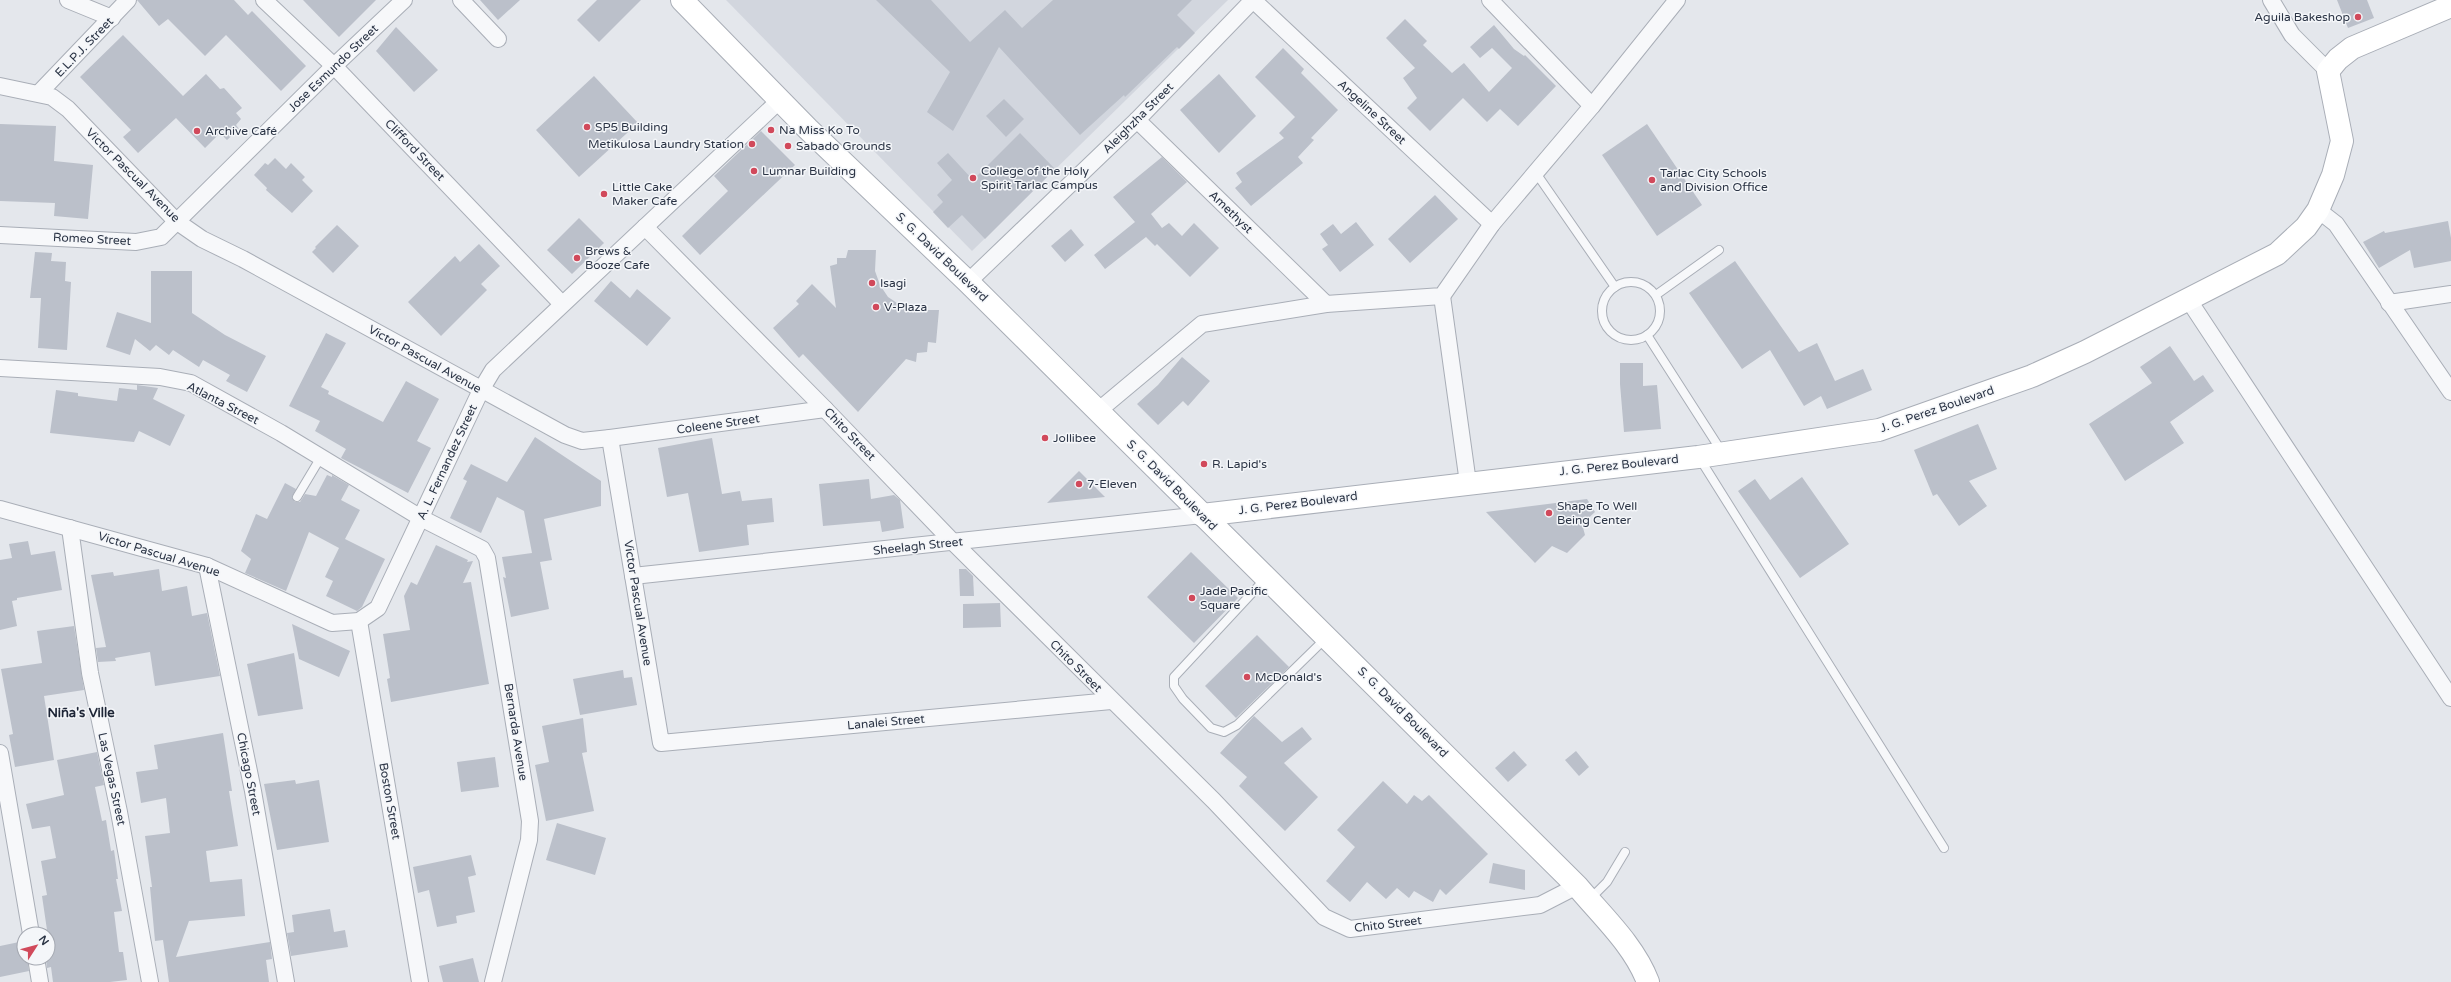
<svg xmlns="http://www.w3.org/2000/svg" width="2451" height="982" font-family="'Varela Round',sans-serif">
<rect width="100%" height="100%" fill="#e4e7ec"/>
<polygon fill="#d2d6de" points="726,0 1228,0 972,251"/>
<g fill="#bbc0ca">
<polygon points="137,0 234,0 248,15 252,11 306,66 281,91 226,35 205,56 168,19 159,26"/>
<polygon points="303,0 376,0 339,37"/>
<polygon points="480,0 520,0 498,20"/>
<polygon points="597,0 641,0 599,42 577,20"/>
<polygon points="876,0 931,0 970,42 1005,10 1022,28 1053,0 1192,0 1177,15 1195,33 1179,49 1177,47 1125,97 1124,95 1080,135 999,47 953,131 927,112 950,72"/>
<polygon points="2337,0 2367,0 2374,18 2348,28"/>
<polygon points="1405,19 1427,41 1423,45 1452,73 1464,63 1489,92 1512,68 1492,48 1480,58 1470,47 1494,25 1514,49 1524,56 1525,55 1556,86 1518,126 1500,109 1487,122 1463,98 1430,131 1407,108 1417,98 1403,78 1415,68 1386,38"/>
<polygon points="396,27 438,70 414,92 376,51"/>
<polygon points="123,35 183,96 206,74 220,89 224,88 242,108 236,113 241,119 236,125 239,129 227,140 220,133 205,148 176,118 138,153 123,137 131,130 80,77"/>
<polygon points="1283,48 1304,69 1301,73 1338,110 1311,138 1314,140 1298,157 1303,163 1251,206 1235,188 1242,182 1236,173 1284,138 1279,133 1295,117 1255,77"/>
<polygon points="1219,74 1256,116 1219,153 1180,110"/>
<polygon points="594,76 638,123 579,177 536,130"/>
<polygon points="1004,99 1024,119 1006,137 986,116"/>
<polygon points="0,124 56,126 54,161 93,165 88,219 54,216 55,203 0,201"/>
<polygon points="1647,124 1702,205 1657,236 1602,155"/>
<polygon points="761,131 795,165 700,255 682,236 728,191 714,176"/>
<polygon points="1020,133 1055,169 985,239 962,215 948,228 933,212 943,202 937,195 952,180 937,163 948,153 973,180"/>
<polygon points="1162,157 1187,182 1151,214 1162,228 1169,223 1182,236 1194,223 1219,248 1190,277 1157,244 1155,246 1146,237 1105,269 1094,255 1135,222 1113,197"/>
<polygon points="275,158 286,169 291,163 305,177 302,180 313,191 292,213 266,190 267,188 254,175 265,163 268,165"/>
<polygon points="1435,195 1458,219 1410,263 1388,239"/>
<polygon points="579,218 604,243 572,274 547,250"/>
<polygon points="2448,221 2451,238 2451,261 2414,268 2410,250 2379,268 2363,242 2384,231 2385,233"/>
<polygon points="1356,222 1374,245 1340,272 1322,249 1328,245 1320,234 1333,224 1341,234"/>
<polygon points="337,225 359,246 333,273 312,252 316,248 315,247"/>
<polygon points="1071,229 1084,245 1065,262 1051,246"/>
<polygon points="479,244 500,266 481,284 487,290 441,336 408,302 455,256 460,262"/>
<polygon points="848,250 876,250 875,271 880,285 888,297 900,305 913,310 939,310 936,343 928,342 927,352 917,353 916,362 906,359 858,412 803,354 799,358 773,328 799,304 796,301 812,284 836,308 830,266 837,264 837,258 846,258"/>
<polygon points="35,252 52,253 51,261 66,262 65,281 71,282 67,350 38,348 41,298 30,298"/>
<polygon points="1735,261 1799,352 1817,343 1835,381 1863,369 1872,390 1827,409 1821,396 1804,406 1770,350 1742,369 1689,293"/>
<polygon points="151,271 192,271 192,313 225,335 266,356 247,392 226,381 230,375 203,360 199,367 173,350 169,355 156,345 150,351 135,339 130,355 106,347 117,312 151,323"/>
<polygon points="611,281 630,298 637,289 671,318 647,346 594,301"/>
<polygon points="326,333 346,343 321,387 329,391 328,394 383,422 406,381 439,399 417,441 431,448 408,493 341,458 346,449 315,431 320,421 289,406"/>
<polygon points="2170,346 2194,381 2203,375 2214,391 2170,422 2184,443 2125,481 2089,424 2152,383 2140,367"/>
<polygon points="1182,357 1210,381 1188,406 1183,401 1158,425 1137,404 1158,385"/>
<polygon points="1620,363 1643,363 1643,386 1657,385 1661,429 1624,432 1620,384"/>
<polygon points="137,385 158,388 153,399 185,415 170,446 139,431 134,442 50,433 56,390 78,393 78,396 117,401 119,388 137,390"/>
<polygon points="1978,424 1997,469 1969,481 1987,506 1959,526 1937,494 1933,496 1914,450"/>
<polygon points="535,437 601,481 601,506 544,519 552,560 540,562 549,609 511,617 503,577 506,578 502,557 532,553 524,511 497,497 481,533 450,518 467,481 463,479 471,464 507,482"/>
<polygon points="712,438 722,494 740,491 742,501 772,498 774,522 747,525 749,545 699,552 688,493 667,497 658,448"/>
<polygon points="1079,471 1105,497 1047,503"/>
<polygon points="327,475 332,477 332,475 349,485 341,500 360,510 345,539 385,559 362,607 357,611 326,596 333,581 325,577 339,548 309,532 286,591 245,573 251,559 241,551 256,514 267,519 285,483 296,489 292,497 295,502 300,502 305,494 316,496"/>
<polygon points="1802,477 1849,544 1800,578 1738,491 1755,479 1770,500"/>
<polygon points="869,479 871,499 894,495 900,500 904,528 882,532 880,521 823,526 819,484"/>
<polygon points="1587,499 1595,512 1582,524 1585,535 1567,553 1552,546 1535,563 1486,512"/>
<polygon points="28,541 31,555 55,551 62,590 17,598 17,600 12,601 17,626 0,630 0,560 12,558 9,544"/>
<polygon points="436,545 468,560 467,562 473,561 463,583 471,582 489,684 391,702 387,679 390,678 383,634 410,630 404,596 411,582 417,585"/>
<polygon points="1191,552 1238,598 1194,643 1147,597"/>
<polygon points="159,569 162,591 187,586 192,616 207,613 220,676 155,686 150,652 115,658 116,661 98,662 96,648 106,647 91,575 113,572 114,576"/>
<polygon points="959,569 966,569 973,576 974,596 960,596"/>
<polygon points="1000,603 1001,627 963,628 963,604"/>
<polygon points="292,624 350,651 339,677 299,659"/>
<polygon points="74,626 84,690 44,696 54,760 15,767 9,735 13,734 1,669 42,663 37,631"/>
<polygon points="1257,635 1289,667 1236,718 1205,686"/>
<polygon points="294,653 303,709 258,716 247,664"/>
<polygon points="623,670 624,678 632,677 637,705 580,715 573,679"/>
<polygon points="1254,716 1282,742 1302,727 1312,739 1284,763 1318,797 1285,831 1239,786 1247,777 1220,753"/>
<polygon points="583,718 587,752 582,753 594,811 546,821 535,765 549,762 542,726"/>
<polygon points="223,733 232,791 229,791 238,846 206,851 210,882 242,879 245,916 189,921 176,957 270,942 272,959 266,960 269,982 169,982 163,940 155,941 150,887 152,887 145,836 170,833 166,798 141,803 136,772 158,769 154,745"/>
<polygon points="1514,751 1527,765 1508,782 1495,768"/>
<polygon points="1576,751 1589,767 1579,776 1565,760"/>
<polygon points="97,752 104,785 95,787 102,821 106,820 111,851 114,850 118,879 116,879 122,911 114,912 119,952 123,952 127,980 110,982 53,982 51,967 47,968 46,958 48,958 48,934 41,934 40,931 47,930 42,896 47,895 41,861 56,858 50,826 32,829 26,804 64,795 57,760"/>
<polygon points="495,757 499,787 461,792 457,762"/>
<polygon points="295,780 296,784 319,780 329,842 277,850 264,784"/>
<polygon points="1383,781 1407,804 1414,795 1422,801 1429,795 1488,854 1446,895 1440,889 1433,902 1414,891 1409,898 1397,888 1386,899 1367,882 1350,902 1326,881 1355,847 1337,830"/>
<polygon points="557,823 606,838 595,875 546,860"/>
<polygon points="471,855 476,875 468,877 475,912 456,916 457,923 437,927 429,890 418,893 413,867"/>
<polygon points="1493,863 1525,870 1525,890 1489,883"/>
<polygon points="330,909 334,932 345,930 348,947 291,956 287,933 294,932 292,915"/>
<polygon points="24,941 24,958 27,958 29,971 0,977 0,946"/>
<polygon points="473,958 479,982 443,982 439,966"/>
</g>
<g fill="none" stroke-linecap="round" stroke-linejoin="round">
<defs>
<g id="lane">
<polyline points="1536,173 1615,287"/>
<circle cx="1631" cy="311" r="29"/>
<polyline points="1656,295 1719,250"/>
<polyline points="1647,335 1722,452"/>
<polyline points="1700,459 1944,848"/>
<polyline points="297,497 321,457"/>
<polyline points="1266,578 1174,677 1174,686 1183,699 1211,728 1224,732 1237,725 1326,638"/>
<polyline points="1590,899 1607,882 1625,852"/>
</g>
<g id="street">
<polyline points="68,0 112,18"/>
<polyline points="264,0 334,66 562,304"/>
<polyline points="461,0 498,39"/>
<polyline points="1253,0 1492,224"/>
<polyline points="1490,0 1592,106"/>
<polyline points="2271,0 2292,35 2328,71"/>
<polyline points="0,86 52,97 68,109 176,221 202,239 243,259 565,435 582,441 610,438 825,409"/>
<polyline points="39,93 128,0"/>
<polyline points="1137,120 1326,304"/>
<polyline points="2318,210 2336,224 2451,392"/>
<polyline points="645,227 825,409 953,542 1214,801 1324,917 1350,929 1540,905 1577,886"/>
<polyline points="0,235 136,242 161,237 334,66 404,0"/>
<polyline points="968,282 1137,120 1253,0"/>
<polyline points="1442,296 1468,483"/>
<polyline points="2188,299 2451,698"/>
<polyline points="2389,303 2451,294"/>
<polyline points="0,368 160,377 191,383 281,433 421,518 482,549 487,558 530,821 529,840 493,982"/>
<polyline points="1098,411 1202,324 1326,304 1442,296 1492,224 1592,106 1677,0"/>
<polyline points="610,438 661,743 1111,701"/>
<polyline points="0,509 207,566 332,623 359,621 378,608 481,390 493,370 780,100"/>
<polyline points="70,528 90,673 119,812 150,982"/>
<polyline points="207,566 253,791 286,982"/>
<polyline points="633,576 1202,515"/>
<polyline points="359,621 420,982"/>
<polyline points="0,753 31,934"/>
<polyline points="36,958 40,982"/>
</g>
<g id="secondary">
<path d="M682 0 808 129 968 282 1577 886C1602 916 1634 945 1648 982"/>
<polyline points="1202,515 1698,457 1879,430 2032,376 2085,352 2277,254 2306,227 2318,210 2333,175 2342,141 2328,71 2338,59 2352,48 2451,6"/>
</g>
</defs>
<use href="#lane" stroke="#a9aeb7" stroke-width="10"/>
<use href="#street" stroke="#a9aeb7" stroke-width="18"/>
<use href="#secondary" stroke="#a9aeb7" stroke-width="24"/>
<use href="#lane" stroke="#f7f8fa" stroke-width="8"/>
<use href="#street" stroke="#f7f8fa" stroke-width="16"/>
<use href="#secondary" stroke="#fff" stroke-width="22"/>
</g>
<g fill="#d1495b" stroke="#f4f6f9" stroke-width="1.5">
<circle cx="2358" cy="17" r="4"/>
<circle cx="587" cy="127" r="4"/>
<circle cx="771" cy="130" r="4"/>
<circle cx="197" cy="131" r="4"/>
<circle cx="752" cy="144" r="4"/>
<circle cx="788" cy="146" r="4"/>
<circle cx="754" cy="171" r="4"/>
<circle cx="973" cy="178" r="4"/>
<circle cx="1652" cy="180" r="4"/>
<circle cx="604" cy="194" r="4"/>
<circle cx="577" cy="258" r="4"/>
<circle cx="872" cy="283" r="4"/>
<circle cx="876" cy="307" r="4"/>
<circle cx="1045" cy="438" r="4"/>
<circle cx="1204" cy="464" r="4"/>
<circle cx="1079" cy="484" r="4"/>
<circle cx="1549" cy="513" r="4"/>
<circle cx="1192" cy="598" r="4"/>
<circle cx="1247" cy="677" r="4"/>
</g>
<g text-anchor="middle" stroke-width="3" stroke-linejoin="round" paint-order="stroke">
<g font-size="12" fill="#2b3445" stroke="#f4f6f9" text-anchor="start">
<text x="2350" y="21" text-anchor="end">Aguila Bakeshop</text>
<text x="595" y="131">SP5 Building</text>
<text x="779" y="134">Na Miss Ko To</text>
<text x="205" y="135">Archive Café</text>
<text x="744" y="148" text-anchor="end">Metikulosa Laundry Station</text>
<text x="796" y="150">Sabado Grounds</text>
<text x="762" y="175">Lumnar Building</text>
<text x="981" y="175">College of the Holy<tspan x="981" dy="14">Spirit Tarlac Campus</tspan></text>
<text x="1660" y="177">Tarlac City Schools<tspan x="1660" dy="14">and Division Office</tspan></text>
<text x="612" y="191">Little Cake<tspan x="612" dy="14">Maker Cafe</tspan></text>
<text x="585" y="255">Brews &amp;<tspan x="585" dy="14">Booze Cafe</tspan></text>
<text x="880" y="287">Isagi</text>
<text x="884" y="311">V-Plaza</text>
<text x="1053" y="442">Jollibee</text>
<text x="1212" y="468">R. Lapid's</text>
<text x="1087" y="488">7-Eleven</text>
<text x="1557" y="510">Shape To Well<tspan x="1557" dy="14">Being Center</tspan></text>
<text x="1200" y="595">Jade Pacific<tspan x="1200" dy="14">Square</tspan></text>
<text x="1255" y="681">McDonald's</text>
</g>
<g font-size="12" fill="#2b3445" stroke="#f4f6f9">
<text transform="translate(84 47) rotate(-46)" y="4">E.L.P.J. Street</text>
<text transform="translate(333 68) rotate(-44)" y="4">Jose Esmundo Street</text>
<text transform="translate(1372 112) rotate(43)" y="4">Angeline Street</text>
<text transform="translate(1138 118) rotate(-45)" y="4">Aleighzha Street</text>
<text transform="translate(415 150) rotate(46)" y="4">Clifford Street</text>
<text transform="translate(133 175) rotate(45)" y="4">Victor Pascual Avenue</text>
<text transform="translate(1231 212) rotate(44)" y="4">Amethyst</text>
<text transform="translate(92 239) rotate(3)" y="4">Romeo Street</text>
<text transform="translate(942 257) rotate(44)" y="4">S. G. David Boulevard</text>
<text transform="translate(425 359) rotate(29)" y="4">Victor Pascual Avenue</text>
<text transform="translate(223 403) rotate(27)" y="4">Atlanta Street</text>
<text transform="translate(1937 409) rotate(-19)" y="4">J. G. Perez Boulevard</text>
<text transform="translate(718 424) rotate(-8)" y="4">Coleene Street</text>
<text transform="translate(850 434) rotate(46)" y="4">Chito Street</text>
<text transform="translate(447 462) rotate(-65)" y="4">A. L. Fernandez Street</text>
<text transform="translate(1619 465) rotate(-6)" y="4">J. G. Perez Boulevard</text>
<text transform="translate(1172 485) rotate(45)" y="4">S. G. David Boulevard</text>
<text transform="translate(1298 503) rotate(-7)" y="4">J. G. Perez Boulevard</text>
<text transform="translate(918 546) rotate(-6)" y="4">Sheelagh Street</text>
<text transform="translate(159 554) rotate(17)" y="4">Victor Pascual Avenue</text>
<text transform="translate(638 603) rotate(81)" y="4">Victor Pascual Avenue</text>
<text transform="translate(1076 666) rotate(45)" y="4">Chito Street</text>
<text transform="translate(1403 712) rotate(45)" y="4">S. G. David Boulevard</text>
<text transform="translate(886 722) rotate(-5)" y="4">Lanalei Street</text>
<text transform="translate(516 732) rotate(81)" y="4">Bernarda Avenue</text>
<text transform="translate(249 774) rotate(79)" y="4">Chicago Street</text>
<text transform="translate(112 779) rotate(78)" y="4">Las Vegas Street</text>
<text transform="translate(390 801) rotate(80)" y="4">Boston Street</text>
<text transform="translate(1388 924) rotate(-7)" y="4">Chito Street</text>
</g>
<g font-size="13" font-weight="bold" fill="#1d2536" stroke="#f4f6f9">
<text x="81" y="717">Niña's Ville</text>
</g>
</g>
<g transform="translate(36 946) rotate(54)"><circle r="19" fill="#f4f6f9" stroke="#a4a8b1"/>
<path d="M0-3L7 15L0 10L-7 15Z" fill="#d1495b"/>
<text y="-6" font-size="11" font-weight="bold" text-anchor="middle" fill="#2b3445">N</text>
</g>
</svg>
